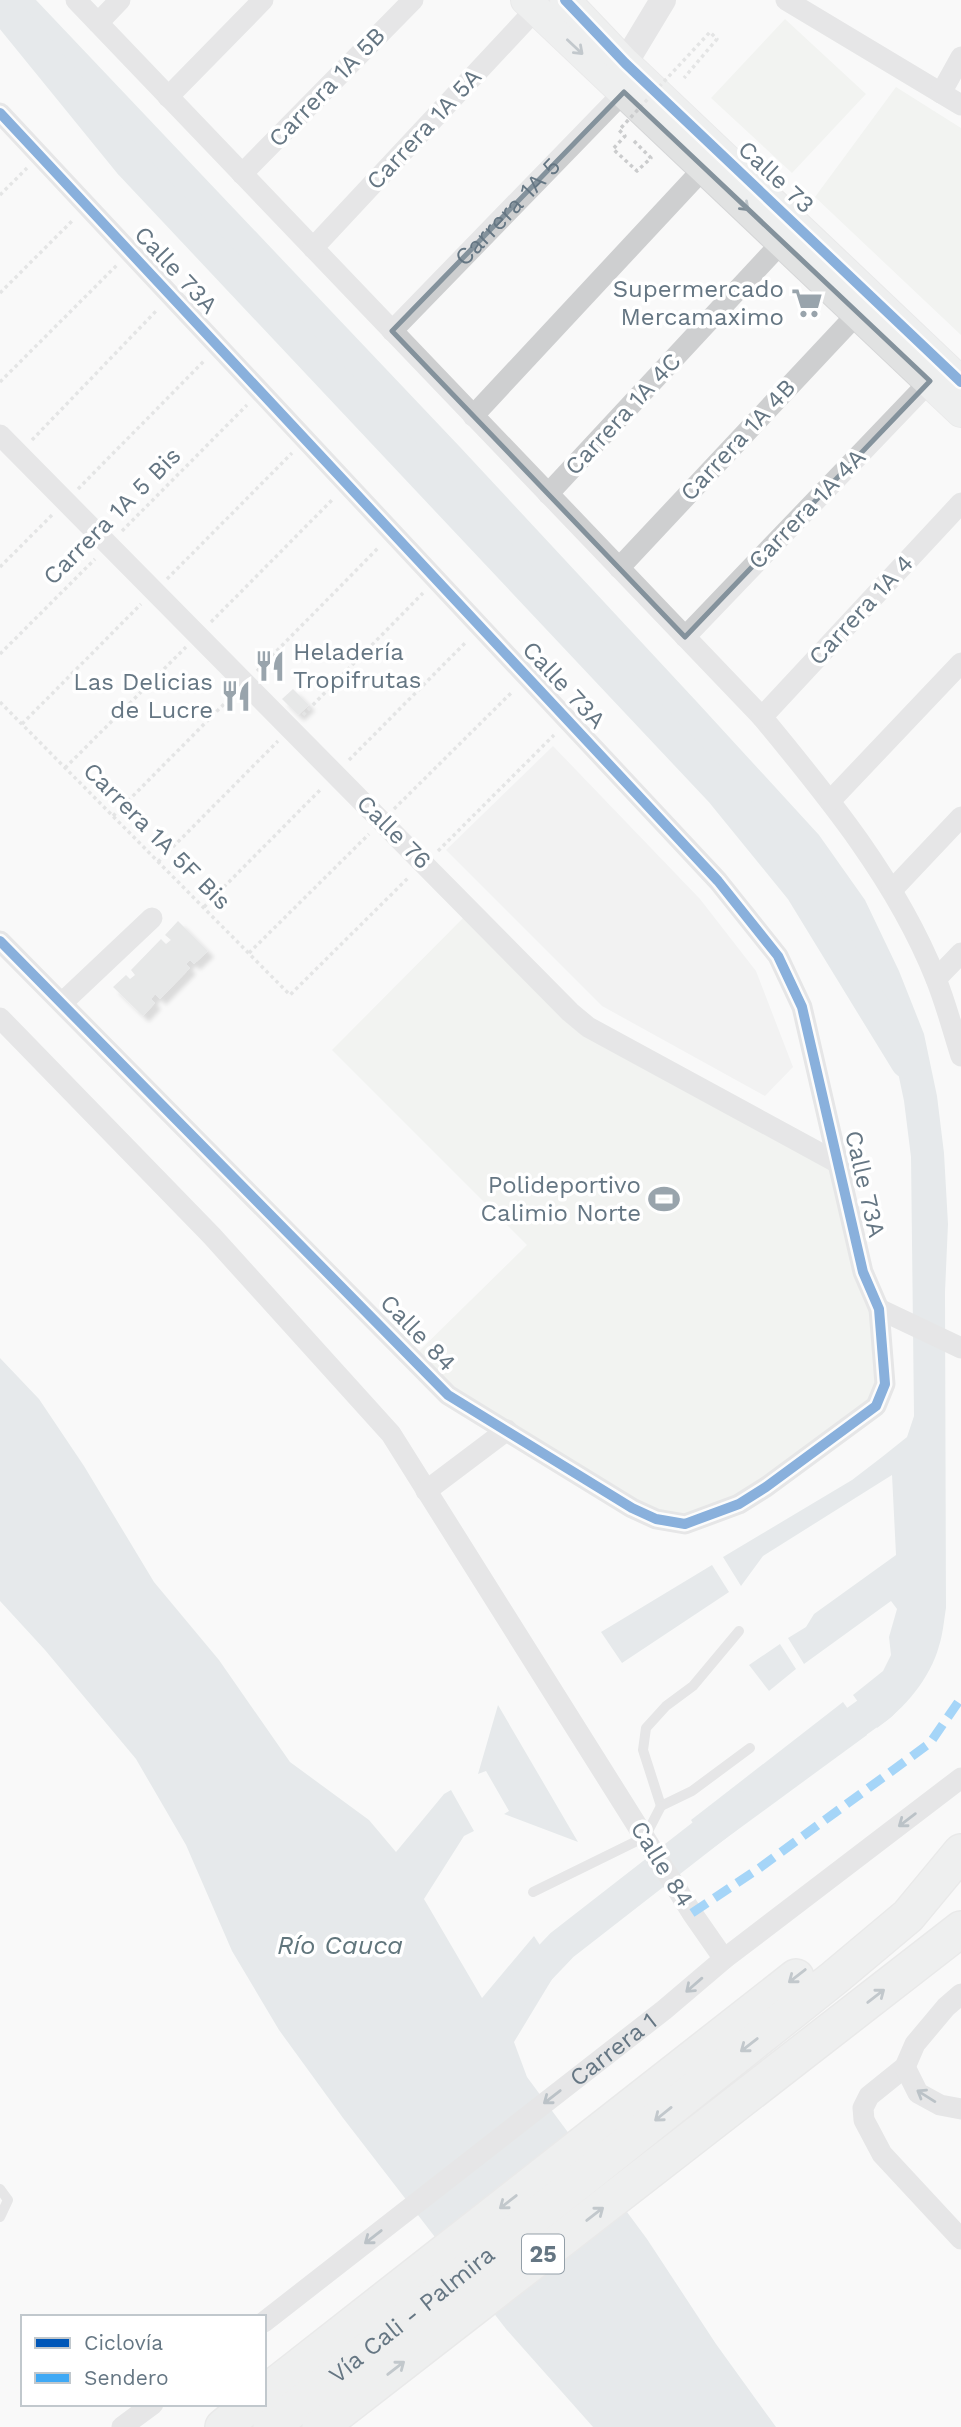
<svg xmlns="http://www.w3.org/2000/svg" width="961" height="2427" font-family="'Work Sans',sans-serif">
<defs>
<filter id="shadow"><feDropShadow dx="6" dy="6" stdDeviation="2" flood-color="#0004"/></filter>
</defs>
<rect width="100%" height="100%" fill="#f9f9f9"/>
<polygon fill="#e8e9e9" points="553,746 700,899 756,971 793,1067 765,1096 602,1006 446,850"/>
<g fill="#e8ebe6">
<polygon points="785,19 866,94 792,173 711,98"/>
<polygon points="896,87 961,128 961,335 815,197"/>
<polygon points="471,910 570,1012 838,1163 869,1292 880,1397 739,1504 656,1519 449,1395 413,1357 527,1245 332,1050"/>
</g>
<g fill="#ced6d9">
<path d="M0 0H36L460 447 697 702 819 835 865 900 899 971 924 1034 937 1096 944 1153 948 1224 945 1292 946 1608C944 1620 943 1634 939 1646 930 1679 904 1709 877 1728L853 1695 883 1671 891 1655 889 1637 897 1609 891 1601 804 1664 788 1638 806 1627 814 1614 896 1555 892 1475 763 1556 741 1586 723 1557 852 1480 882 1457 907 1437 914 1416 911 1157 904 1101 892 1044 868 984 836 917 793 856 435 470 0 11Z"/>
<polygon points="0,1358 39,1399 84,1466 154,1582 219,1660 290,1762 369,1820 396,1852 444,1794 451,1790 474,1831 464,1836 424,1899 482,1998 534,1936 557,1971 514,2042 527,2077 647,2239 716,2344 776,2427 593,2427 506,2329 343,2118 279,2030 232,1951 186,1845 136,1759 45,1650 0,1601"/>
<polygon points="712,1565 729,1592 622,1663 601,1632"/>
<polygon points="780,1644 796,1669 769,1691 749,1665"/>
<polygon points="843,1702 867,1735 710,1850 691,1820"/>
<polygon points="498,1705 578,1842 504,1814 509,1811 486,1771 478,1774"/>
</g>
<g fill="none" stroke-linecap="round" stroke-linejoin="round">
<g stroke="#ced6d9" stroke-width="33">
<polyline points="0,3 131,164 722,792 801,889 907,1062"/>
<polyline points="821,1747 881,1704 898,1684"/>
<polyline points="519,1990 562,1945 738,1808"/>
</g>
</g>
<g fill="#d0d2d3" filter="url(#shadow)">
<polygon points="293,689 309,705 298,715 282,699"/>
<polygon points="178,921 208,951 194,964 190,960 186,964 190,968 160,999 155,994 151,999 155,1003 143,1016 113,987 126,975 130,979 135,975 131,970 161,939 166,944 171,940 165,935"/>
</g>
<g fill="none" stroke-linecap="round" stroke-linejoin="round">
<defs>
<g id="secondary">
<polyline points="526,0 961,412"/>
<polyline points="565,0 625,63 961,382"/>
</g>
<g id="trunk">
<polyline points="264,2394 796,1977"/>
<polyline points="223,2427 251,2404"/>
<path id="s3" d="M271 2427 834 1978 908 1916 961 1852"/>
<polyline points="320,2427 961,1929"/>
</g>
</defs>
<use href="#secondary" stroke="#d5d6d7" stroke-width="32"/>
<use href="#trunk" stroke="#d5d6d6" stroke-width="38"/>
<g stroke="#cbcccd" stroke-width="3.5" stroke-dasharray="3.5 3.5" stroke-linecap="butt">
<polyline points="0,195 27,168"/>
<polyline points="0,293 74,219"/>
<polyline points="0,382 117,265"/>
<polyline points="32,440 158,309"/>
<polyline points="78,489 205,360"/>
<polyline points="122,531 247,405"/>
<polyline points="0,567 53,514"/>
<polyline points="167,579 292,453"/>
<polyline points="211,622 334,498"/>
<polyline points="0,654 95,559"/>
<polyline points="257,671 379,547"/>
<polyline points="0,702 290,995 409,877"/>
<polyline points="303,715 423,593"/>
<polyline points="22,724 141,604"/>
<polyline points="349,760 467,641"/>
<polyline points="65,768 186,647"/>
<polyline points="394,809 513,691"/>
<polyline points="113,816 232,696"/>
<polyline points="438,851 554,735"/>
<polyline points="158,862 278,741"/>
<polyline points="204,907 322,788"/>
<polyline points="249,953 369,834"/>
</g>
<g stroke="#cecfd0" stroke-width="10">
<polyline points="739,1631 693,1686 666,1706 646,1728 643,1750 661,1806 692,1791 750,1748"/>
<polyline points="533,1892 645,1837 661,1806"/>
<polyline points="0,2189 8,2200 0,2217"/>
</g>
<g stroke="#cecfd0" stroke-width="21">
<path d="M76 0 762 717C829 798 897 881 936 979 946 1004 953 1031 961 1056"/>
<polyline points="786,0 961,105"/>
<polyline points="98,23 120,0"/>
<polyline points="941,93 961,57"/>
<polyline points="168,97 263,0"/>
<polyline points="0,113 718,881 778,956 802,1007 863,1272 879,1309 885,1384 876,1406 766,1487 739,1504 685,1524 656,1519 632,1508 448,1395 0,941"/>
<polyline points="242,174 413,0"/>
<polyline points="313,248 536,9"/>
<path id="s1" d="M392 331 624 92"/>
<polyline points="473,416 704,168"/>
<polyline points="0,435 570,1012 588,1027 838,1163"/>
<polyline points="548,494 783,241"/>
<polyline points="619,568 858,313"/>
<polyline points="685,637 930,381"/>
<polyline points="762,717 961,503"/>
<polyline points="831,800 961,663"/>
<polyline points="892,890 961,817"/>
<polyline points="936,979 961,953"/>
<polyline points="62,1003 152,918"/>
<polyline points="0,1018 212,1236 391,1434 692,1913 724,1959"/>
<polyline points="879,1309 961,1348"/>
<polyline points="426,1491 507,1430"/>
<polyline points="961,1994 946,2007 915,2044 905,2067 869,2096 863,2108 864,2120 882,2154 961,2239"/>
<polyline points="905,2067 918,2093 940,2105 961,2109"/>
<path id="s2" d="M264 2322 664 2010 724 1959 961 1778"/>
<polyline points="122,2427 153,2404"/>
</g>
<polyline stroke="#cecfd0" stroke-width="26" points="625,63 663,0"/>
<use href="#secondary" stroke="#e1e2e2" stroke-width="30"/>
<use href="#trunk" stroke="#e1e2e2" stroke-width="35"/>
<polyline stroke="#cbcccd" stroke-width="3.5" stroke-dasharray="3.5 3.5" stroke-linecap="butt" points="634,141 651,158 637,171 613,149 625,136 619,130 710,32 717,39 684,78"/>
<polyline stroke="#3fa9f5" stroke-width="9" stroke-dasharray="18 9" stroke-linecap="butt" points="692,1913 758,1869 930,1743 961,1698"/>
<defs>
<g id="cycleway">
<polyline points="565,0 625,63 961,382"/>
<polyline points="0,113 718,881 778,956 802,1007 863,1272 879,1309 885,1384 876,1406 766,1487 739,1504 685,1524 656,1519 632,1508 448,1395 0,941"/>
</g>
</defs>
<use href="#cycleway" stroke="#fff" stroke-width="15"/>
<use href="#cycleway" stroke="#0057b8" stroke-width="10"/>
</g>
<defs><path id="oneway-shaft" d="M-6 0H5M1.5-3L5.5 0L1.5 3" fill="none" stroke-width="1.6" stroke-linecap="round" stroke-linejoin="round" transform="scale(1.75)"/></defs>
<g stroke="#7e8c96">
<use href="#oneway-shaft" transform="translate(575 47) rotate(43)"/>
<use href="#oneway-shaft" transform="translate(741 203) rotate(43)"/>
<use href="#oneway-shaft" transform="translate(797 1976) rotate(142)"/>
<use href="#oneway-shaft" transform="translate(876 1996) rotate(-38)"/>
<use href="#oneway-shaft" transform="translate(749 2045) rotate(142)"/>
<use href="#oneway-shaft" transform="translate(663 2114) rotate(141)"/>
<use href="#oneway-shaft" transform="translate(508 2202) rotate(142)"/>
<use href="#oneway-shaft" transform="translate(595 2214) rotate(-38)"/>
<use href="#oneway-shaft" transform="translate(396 2368) rotate(-38)"/>
</g>
<g stroke="#707f8b">
<use href="#oneway-shaft" transform="translate(907 1820) rotate(143)"/>
<use href="#oneway-shaft" transform="translate(694 1985) rotate(139)"/>
<use href="#oneway-shaft" transform="translate(926 2096) rotate(-148)"/>
<use href="#oneway-shaft" transform="translate(552 2097) rotate(142)"/>
<use href="#oneway-shaft" transform="translate(373 2237) rotate(142)"/>
</g>
<path d="M0 0H961V2427H0ZM624 92 930 381 685 637 392 331Z" fill="#f9f9f9" fill-opacity=".55" fill-rule="evenodd"/>
<path fill="none" stroke="#84929c" stroke-width="5" stroke-linejoin="round" d="M624 92 930 381 685 637 392 331Z"/>
<defs>
<symbol id="supermarket-bare" viewBox="-9 -9 18 18"><path d="M-6-5.5h2.5l.6 2H6L4.5 2H-2.5L-4.4-4H-6ZM-1.5 3.2a1.3 1.3 0 1 0 .1 0ZM3 3.2a1.3 1.3 0 1 0 .1 0Z" fill="#99a4ac" stroke="#fff" stroke-width="2.5" paint-order="stroke"/></symbol>
<symbol id="restaurant-bare" viewBox="-9 -9 18 18"><path d="M-5-6h1v4h1v-4h1v4h1v-4h1v5L-1.5 .5V6h-2V.5L-5-1ZM5-6V6H3V1.5H1.5Q1.5-4 5-6Z" fill="#99a4ac" stroke="#fff" stroke-width="2.5" paint-order="stroke"/></symbol>
<symbol id="stadium-bare" viewBox="-9 -9 18 18"><path d="M0-5a6.5 5 0 1 0 0 10a6.5 5 0 1 0 0-10ZM-3.5-1.8h7v3.6h-7Z" fill="#99a4ac" stroke="#fff" stroke-width="2.5" paint-order="stroke"/></symbol>
</defs>
<g fill-rule="evenodd">
<use href="#supermarket-bare" x="785" y="281" width="44" height="44"/>
<use href="#restaurant-bare" x="248" y="644" width="44" height="44"/>
<use href="#restaurant-bare" x="214" y="674" width="44" height="44"/>
<use href="#stadium-bare" x="642" y="1177" width="44" height="44"/>
</g>
<g text-anchor="middle" stroke-width="7" stroke-linejoin="round" paint-order="stroke">
<rect fill="#fff" stroke="#939fa8" stroke-width="2" x="522" y="2234.5" width="42" height="39" rx="5"/>
<g font-size="23" font-weight="bold" fill="#657683">
<text x="543" y="2262">25</text>
</g>
<g font-size="24" fill="#657683" stroke="#fff">
<text transform="translate(327 87) rotate(-46)" y="8">Carrera 1A 5B</text>
<text transform="translate(424 129) rotate(-47)" y="8">Carrera 1A 5A</text>
<text transform="translate(776 177) rotate(43)" y="8">Calle 73</text>
<text dy="8" stroke="none"><textPath href="#s1" startOffset="166">Carrera 1A 5</textPath></text>
<text transform="translate(176 270) rotate(47)" y="8">Calle 73A</text>
<text transform="translate(623 414) rotate(-47)" y="8">Carrera 1A 4C</text>
<text transform="translate(738 440) rotate(-47)" y="8">Carrera 1A 4B</text>
<text transform="translate(807 509) rotate(-46)" y="8">Carrera 1A 4A</text>
<text transform="translate(112 516) rotate(-45)" y="8">Carrera 1A 5 Bis</text>
<text transform="translate(861 610) rotate(-47)" y="8">Carrera 1A 4</text>
<text transform="translate(564 685) rotate(47)" y="8">Calle 73A</text>
<text transform="translate(394 832) rotate(45)" y="8">Calle 76</text>
<text transform="translate(157 836) rotate(45)" y="8">Carrera 1A 5F Bis</text>
<text transform="translate(865 1184) rotate(77)" y="8">Calle 73A</text>
<text transform="translate(418 1333) rotate(46)" y="8">Calle 84</text>
<text transform="translate(662 1864) rotate(58)" y="8">Calle 84</text>
<text dy="8" stroke="none"><textPath href="#s2" startOffset="443">Carrera 1</textPath></text>
<text dy="8" stroke="none"><textPath href="#s3" startOffset="180">Vía Cali - Palmira</textPath></text>
</g>
<g font-size="24" fill="#657683" stroke="#fff" text-anchor="end">
<text x="784" y="297">Supermercado<tspan x="784" dy="28">Mercamaximo</tspan></text>
<text x="293" y="660" text-anchor="start">Heladería<tspan x="293" dy="28">Tropifrutas</tspan></text>
<text x="213" y="690">Las Delicias<tspan x="213" dy="28">de Lucre</tspan></text>
<text x="641" y="1193">Polideportivo<tspan x="641" dy="28">Calimio Norte</tspan></text>
</g>
<g font-size="26" font-style="italic" fill="#60757c" stroke="#fff">
<text x="340" y="1954">Río Cauca</text>
</g>
</g>
<rect x="21" y="2315" width="245" height="91" fill="#ffffff" stroke="#c1c8cd" stroke-width="2"/>
<rect x="35" y="2338" width="35" height="10" fill="#0057b8" stroke="#c1c8cd" stroke-width="2"/>
<text x="84" y="2350" font-size="21" fill="#657683">Ciclovía</text>
<rect x="35" y="2373" width="35" height="10" fill="#3fa9f5" stroke="#c1c8cd" stroke-width="2"/>
<text x="84" y="2385" font-size="21" fill="#657683">Sendero</text>
</svg>
